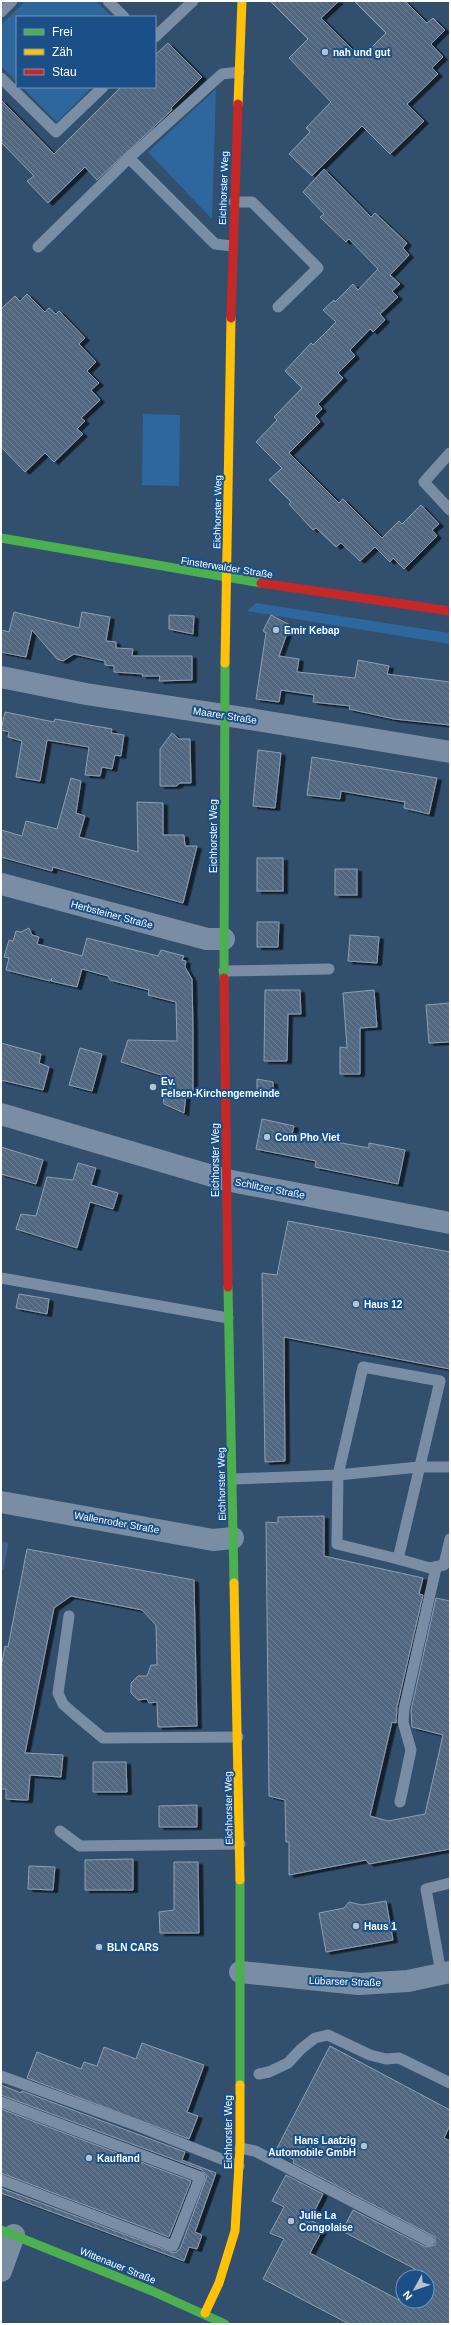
<svg xmlns="http://www.w3.org/2000/svg" width="451" height="2325" font-family="Arial,sans-serif">
<defs>
<pattern id="building-back-hatch" width="6" height="6" patternUnits="userSpaceOnUse"><rect width="6" height="6" fill="#516880"/><path d="M-1 5l2 2M0 0l6 6M5-1l2 2" fill="none" stroke="#6b7f93"/></pattern>
<filter id="shadow"><feDropShadow dx="4.5" dy="2.5" stdDeviation="0" flood-color="#0009"/></filter>
</defs>
<rect width="100%" height="100%" fill="#32506e"/>
<g fill="#2e669e">
<polygon points="25,1 96,1 112,17 17,17 17,82 1,66 1,25"/>
<polygon points="22,87 92,87 57,122"/>
<polygon points="216,89 212,219 148,152"/>
<polygon points="143,414 180,415 179,486 142,485"/>
<polygon points="256,603 450,633 450,644 247,611"/>
</g>
<g fill="none" stroke-linecap="round" stroke-linejoin="round">
<polyline stroke="#3f658d" stroke-width="6" points="1,1545 5,1545 1,1567"/>
</g>
<g fill="url(#building-back-hatch)" stroke="#8d9fb2" filter="url(#shadow)">
<polygon points="270,1 339,1 321,18 361,58 386,33 354,1 405,1 427,23 433,18 445,30 431,44 443,57 432,68 438,74 407,104 424,121 390,154 362,126 312,176 289,154 310,132 306,128 331,102 289,58 308,39"/>
<polygon points="168,43 202,77 171,108 172,110 97,180 85,167 48,203 27,181 34,176 1,142 1,100 54,154 121,87 155,87 155,55"/>
<polygon points="324,169 371,217 375,213 407,243 403,248 409,255 390,275 400,284 392,291 398,297 380,314 385,320 373,332 370,329 350,350 355,356 338,373 343,378 318,404 322,409 315,416 320,422 289,453 339,503 343,499 382,538 399,521 402,524 421,505 439,524 432,530 437,536 404,569 393,558 390,562 375,547 360,561 341,543 336,547 316,528 313,530 289,504 291,502 269,480 282,468 256,442 277,420 274,417 302,388 285,371 311,343 313,345 336,322 323,310 334,300 335,302 353,284 358,290 378,269 349,239 346,242 320,217 324,214 303,192"/>
<polygon points="27,294 45,312 49,308 56,314 59,311 85,338 79,344 96,362 87,371 99,383 91,390 100,400 81,418 85,421 77,429 83,434 54,462 45,453 25,472 1,447 1,309 15,296 20,301"/>
<polygon points="14,612 79,628 82,612 110,617 106,641 116,642 116,648 133,649 132,656 192,656 192,680 159,681 160,676 142,676 143,674 114,672 114,666 105,665 105,661 74,654 63,661 57,659 32,630 26,657 1,652 1,630 9,632"/>
<polygon points="169,615 194,616 193,634 169,629"/>
<polygon points="271,615 290,625 279,656 299,659 297,672 355,678 358,660 389,666 387,674 450,682 450,725 394,719 349,709 350,706 313,702 314,695 281,690 279,702 256,699 266,633 263,631"/>
<polygon points="5,712 54,722 55,719 112,729 111,733 124,735 121,756 115,755 112,769 102,767 100,776 85,775 89,747 47,740 40,781 16,777 22,741 8,737 9,732 1,730"/>
<polygon points="172,733 179,739 190,739 191,783 180,783 176,786 160,786 160,749"/>
<polygon points="258,750 281,753 275,808 253,806"/>
<polygon points="312,757 437,778 429,814 404,808 405,802 341,791 340,799 307,795"/>
<polygon points="71,778 81,781 76,813 85,816 79,837 138,852 137,802 163,803 163,835 184,835 185,846 197,846 183,903 53,867 52,871 1,857 1,830 22,836 26,821 57,829"/>
<rect x="257" y="858" width="26" height="33"/>
<rect x="335" y="869" width="22" height="26"/>
<polygon points="257,922 279,922 278,947 257,947"/>
<polygon points="29,928 32,935 39,937 37,944 82,956 87,938 158,956 161,950 184,956 182,960 186,961 185,967 192,979 193,1030 193,1094 186,1094 184,1113 164,1104 161,1075 121,1062 128,1040 177,1041 176,1002 148,995 149,990 110,980 108,976 82,969 77,987 51,981 52,978 50,981 6,970 9,958 4,957 9,940 13,941 16,931 21,932"/>
<polygon points="350,935 379,937 377,963 348,961"/>
<polygon points="265,990 300,990 301,1014 288,1014 287,1061 264,1061"/>
<polygon points="374,990 377,1027 360,1028 360,1074 340,1074 340,1047 347,1048 343,993"/>
<polygon points="450,1003 450,1042 429,1043 426,1005"/>
<polygon points="1,1043 41,1054 39,1063 49,1067 43,1090 1,1080"/>
<polygon points="80,1048 102,1054 92,1091 69,1085"/>
<polygon points="257,1079 273,1082 273,1095 257,1095"/>
<polygon points="262,1119 294,1126 292,1134 369,1148 369,1143 405,1150 398,1184 315,1167 316,1161 256,1149"/>
<polygon points="1,1147 43,1160 36,1184 1,1174"/>
<polygon points="78,1163 96,1168 91,1185 118,1193 113,1209 90,1202 77,1248 16,1229 21,1214 36,1216 47,1177 73,1180"/>
<polygon points="288,1221 450,1252 450,1369 284,1337 285,1461 265,1462 262,1273 277,1275"/>
<polygon points="19,1294 49,1299 47,1314 16,1308"/>
<polygon points="324,1516 324,1556 423,1578 419,1594 423,1595 397,1707 396,1723 392,1722 370,1816 388,1821 425,1814 443,1735 412,1727 411,1710 436,1598 450,1601 450,1849 369,1864 366,1860 289,1875 289,1842 286,1842 285,1800 269,1796 266,1522 278,1523 278,1517"/>
<polygon points="27,1549 194,1580 197,1726 158,1727 157,1702 149,1703 147,1699 138,1700 131,1693 131,1683 138,1676 147,1676 151,1665 157,1665 156,1625 142,1610 71,1596 54,1608 25,1753 63,1755 61,1777 30,1775 28,1800 23,1800 6,1799 6,1789 1,1789 1,1668 5,1646 8,1647"/>
<polygon points="93,1762 126,1762 127,1792 93,1792"/>
<polygon points="197,1805 197,1827 159,1827 159,1806"/>
<polygon points="133,1859 133,1890 85,1890 85,1860"/>
<polygon points="174,1862 198,1862 199,1933 160,1933 159,1912 174,1910"/>
<polygon points="29,1866 55,1867 53,1890 28,1889"/>
<polygon points="386,1901 393,1940 326,1952 319,1913 344,1908 349,1902 362,1905"/>
<polygon points="142,2043 204,2065 187,2112 198,2116 189,2139 27,2078 37,2052 81,2069 84,2062 97,2066 104,2047 136,2059"/>
<polygon points="330,2046 450,2110 450,2125 444,2138 450,2141 450,2324 349,2324 263,2279 284,2239 270,2233 284,2207 272,2201 286,2175 323,2194 310,2220 324,2227 310,2253 399,2300 403,2292 403,2301 427,2301 427,2277 411,2277 415,2269 342,2231 353,2210 426,2247 435,2245 435,2237 293,2163 294,2160 276,2150"/>
<polygon points="1,2085 21,2093 22,2091 185,2152 182,2160 216,2173 195,2232 202,2235 197,2249 189,2247 184,2261 1,2193 1,2188 174,2253 180,2249 207,2176 202,2170 1,2095"/>
<polygon points="1,2109 191,2181 169,2237 1,2173"/>
</g>
<g fill="none" stroke-linecap="round" stroke-linejoin="round">
<g stroke="#798ea4" stroke-width="11">
<polyline points="108,1 124,17"/>
<polyline points="1,12 12,1"/>
<polyline points="155,37 193,1"/>
<polyline points="1,78 56,132 103,87"/>
<polyline points="129,158 215,244 232,246"/>
<polyline points="234,202 252,202 318,268 278,307"/>
<polyline points="38,247 129,158 222,74 239,72"/>
<polyline points="450,453 424,482 450,510"/>
<polyline points="224,971 329,969"/>
<polyline points="1,1278 228,1318"/>
<polyline points="233,1479 338,1475 363,1367 440,1381 398,1559 337,1544 338,1475 419,1467 450,1467"/>
<polyline points="398,1559 430,1568 444,1565 450,1539"/>
<polyline points="69,1616 58,1693 63,1704 73,1713 103,1738 238,1737"/>
<polyline points="400,1802 411,1750 403,1722 404,1709 436,1568"/>
<polyline points="60,1831 80,1846 240,1844"/>
<polyline points="441,1973 426,1889 450,1883"/>
<polyline points="259,2074 269,2072 288,2063 301,2049 315,2038 328,2035 370,2055 386,2059 399,2058 450,2083"/>
<polyline points="1,2076 133,2124 239,2166"/>
<polyline points="1,2102 200,2177 173,2246 1,2180"/>
<polyline points="240,2148 255,2151 429,2241"/>
</g>
<g stroke="#798ea4" stroke-width="22">
<polyline points="1,677 86,694 256,720 450,752"/>
<polyline points="1,884 207,939 224,939"/>
<polyline points="1,1114 226,1180 450,1223"/>
<polyline points="1,1502 213,1540 233,1538"/>
<polyline points="240,1972 359,1984 408,1981 450,1972"/>
<polyline points="1,2271 14,2235"/>
</g>
<g stroke="#4caf50" stroke-width="9">
<polyline points="1,538 261,583"/>
<polyline points="224,978 225,663"/>
<polyline points="228,1287 234,1583"/>
<polyline points="240,1880 240,2085"/>
<polyline points="1,2230 152,2291 225,2324"/>
</g>
<g stroke="#ffc107" stroke-width="9">
<polyline points="238,104 242,1"/>
<polyline points="225,663 231,318"/>
<polyline points="234,1583 240,1880"/>
<polyline points="205,2313 219,2283 235,2231 240,2148 240,2085"/>
</g>
<g stroke="#c62828" stroke-width="9">
<polyline points="231,318 238,104"/>
<polyline points="261,583 450,611"/>
<polyline points="224,978 228,1287"/>
</g>
</g>
<g fill="#b7c2cc" stroke="#1a4f87" stroke-width="1.5">
<circle cx="325" cy="52" r="4"/>
<circle cx="276" cy="630" r="4"/>
<circle cx="153" cy="1087" r="4"/>
<circle cx="267" cy="1137" r="4"/>
<circle cx="356" cy="1304" r="4"/>
<circle cx="356" cy="1926" r="4"/>
<circle cx="99" cy="1947" r="4"/>
<circle cx="364" cy="2146" r="4"/>
<circle cx="89" cy="2158" r="4"/>
<circle cx="291" cy="2221" r="4"/>
</g>
<g text-anchor="middle" stroke-width="4" stroke-linejoin="round" paint-order="stroke">
<g font-size="10" font-weight="bold" fill="#fff" stroke="#1a4f87" text-anchor="start">
<text x="333" y="56">nah und gut</text>
<text x="284" y="634">Emir Kebap</text>
<text x="161" y="1085">Ev.<tspan x="161" dy="12">Felsen-Kirchengemeinde</tspan></text>
<text x="275" y="1141">Com Pho Viet</text>
<text x="364" y="1308">Haus 12</text>
<text x="364" y="1930">Haus 1</text>
<text x="107" y="1951">BLN CARS</text>
<text x="356" y="2144" text-anchor="end">Hans Laatzig<tspan x="356" dy="12">Automobile GmbH</tspan></text>
<text x="97" y="2162">Kaufland</text>
<text x="299" y="2219">Julie La<tspan x="299" dy="12">Congolaise</tspan></text>
</g>
<g font-size="10" fill="#fff" stroke="#1a4f87">
<text transform="translate(223 188) rotate(-88)" y="4">Eichhorster Weg</text>
<text transform="translate(217 512) rotate(-89)" y="4">Eichhorster Weg</text>
<text transform="translate(227 567) rotate(9)" y="4">Finsterwalder Straße</text>
<text transform="translate(225 715) rotate(9)" y="4">Maarer Straße</text>
<text transform="translate(213 836) rotate(-90)" y="4">Eichhorster Weg</text>
<text transform="translate(112 914) rotate(15)" y="4">Herbsteiner Straße</text>
<text transform="translate(215 1160) rotate(-90)" y="4">Eichhorster Weg</text>
<text transform="translate(270 1188) rotate(11)" y="4">Schlitzer Straße</text>
<text transform="translate(221 1484) rotate(-91)" y="4">Eichhorster Weg</text>
<text transform="translate(117 1522) rotate(10)" y="4">Wallenroder Straße</text>
<text transform="translate(228 1808) rotate(-91)" y="4">Eichhorster Weg</text>
<text transform="translate(345 1981) rotate(2)" y="4">Lübarser Straße</text>
<text transform="translate(228 2132) rotate(-90)" y="4">Eichhorster Weg</text>
<text transform="translate(118 2265) rotate(22)" y="4">Wittenauer Straße</text>
</g>
</g>
<rect width="451" height="2325" fill="none" stroke="#ffffff" stroke-width="4"/>
<rect x="16" y="16" width="140" height="72" fill="#1a4f87" stroke="#7695b7"/>
<rect x="24" y="29" width="20" height="6" fill="#4caf50" stroke="#7695b7"/>
<text x="52" y="36" font-size="12" fill="#ffffff">Frei</text>
<rect x="24" y="49" width="20" height="6" fill="#ffc107" stroke="#7695b7"/>
<text x="52" y="56" font-size="12" fill="#ffffff">Zäh</text>
<rect x="24" y="69" width="20" height="6" fill="#c62828" stroke="#7695b7"/>
<text x="52" y="76" font-size="12" fill="#ffffff">Stau</text>
<g transform="translate(415 2289) rotate(230)"><circle r="19" fill="#1a4f87" stroke="#7695b7"/>
<path d="M0-3L7 15L0 10L-7 15Z" fill="#b7c2cc"/>
<text y="-6" font-size="11" font-weight="bold" text-anchor="middle" fill="#ffffff">N</text>
</g>
</svg>
